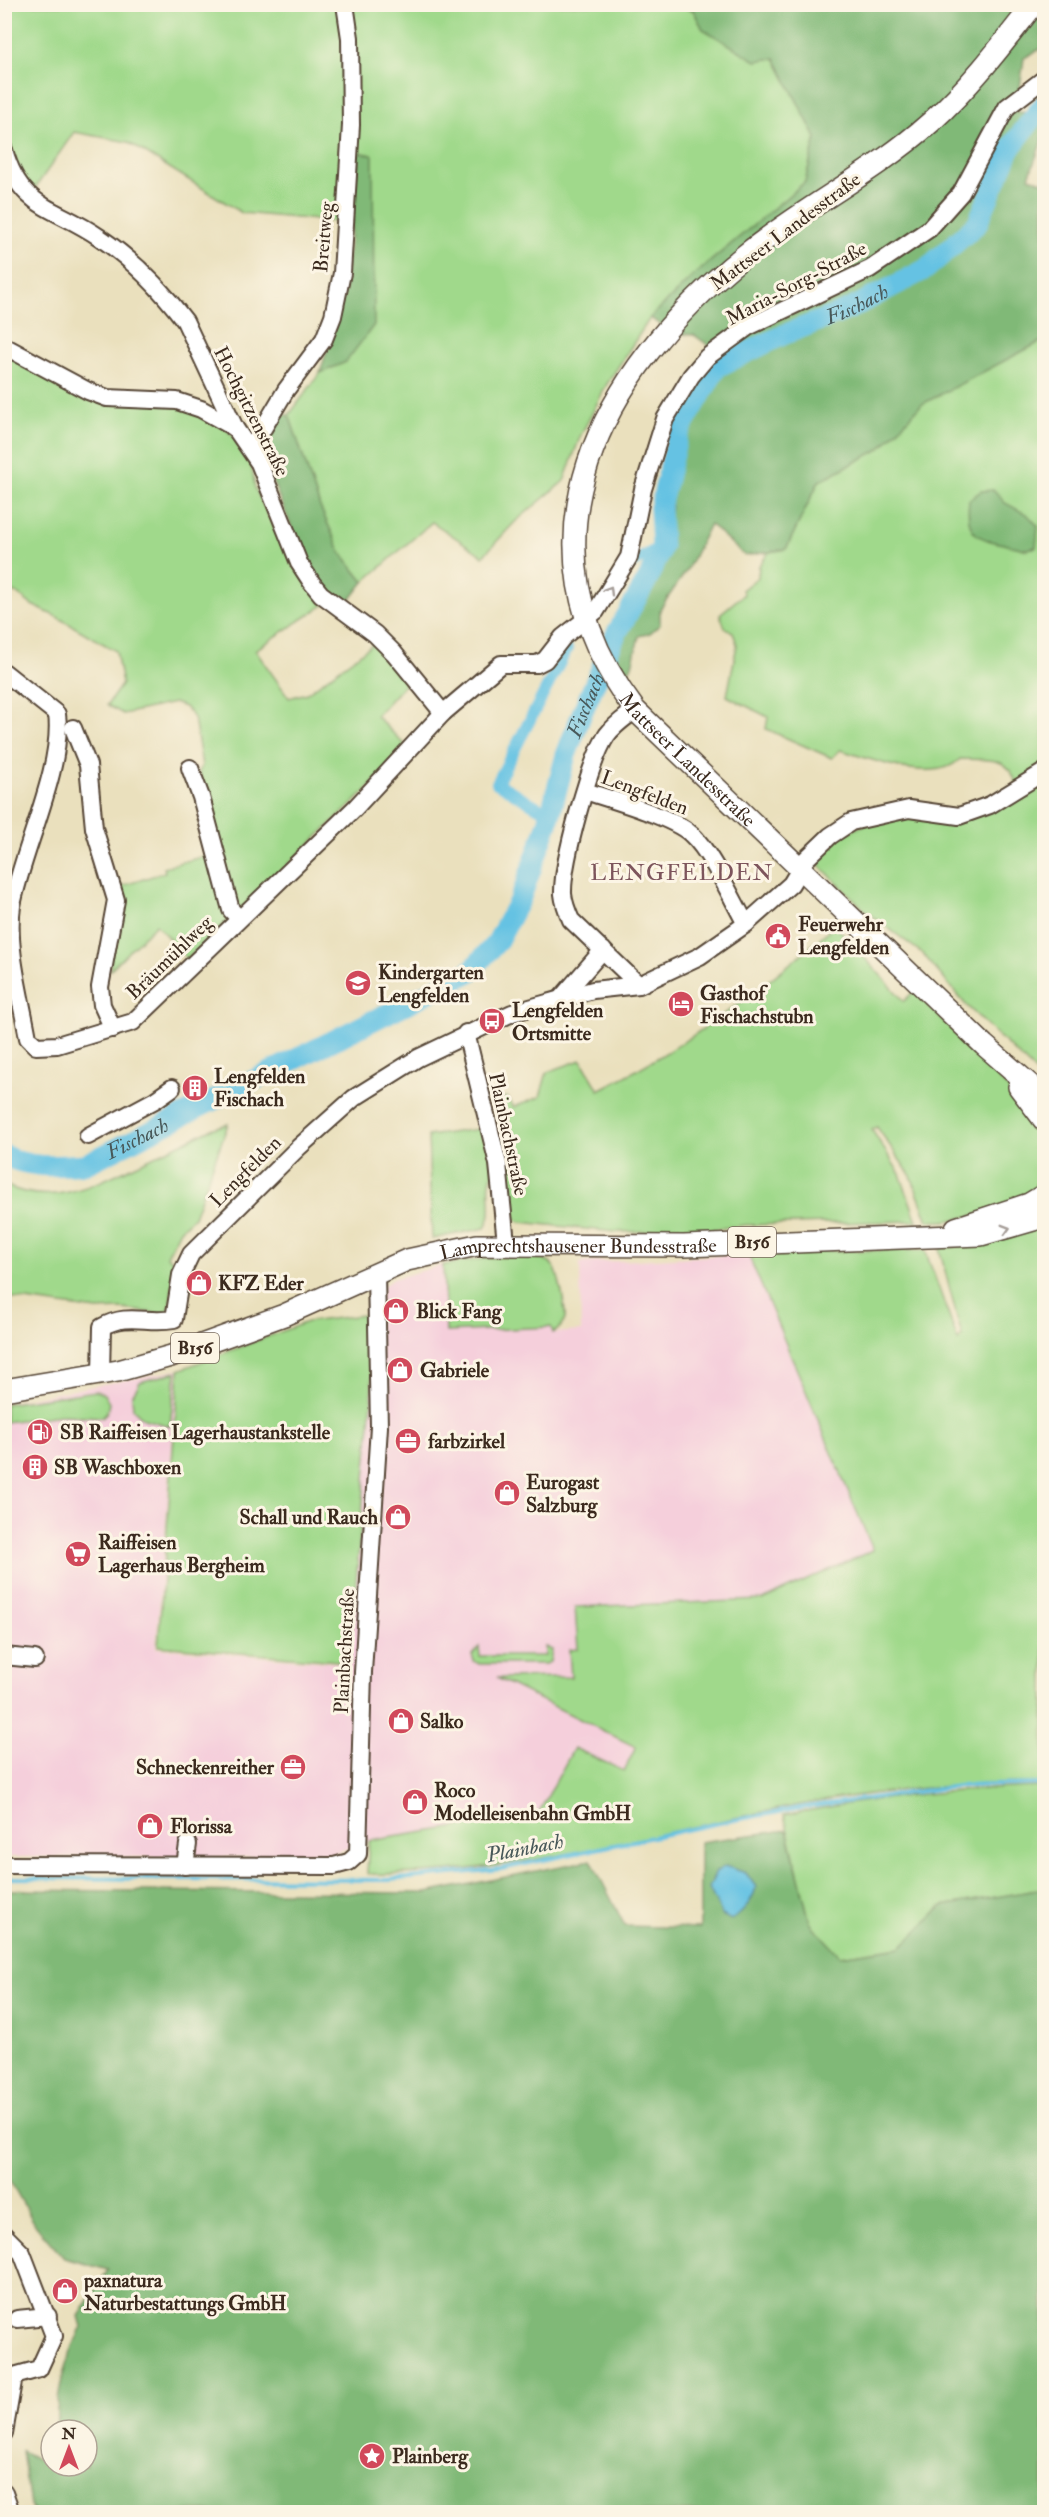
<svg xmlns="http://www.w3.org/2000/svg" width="1049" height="2517" font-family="'IM FELL Double Pica',serif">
<rect width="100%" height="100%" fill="#fcf5e5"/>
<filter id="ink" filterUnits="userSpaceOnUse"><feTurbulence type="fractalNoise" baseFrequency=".0167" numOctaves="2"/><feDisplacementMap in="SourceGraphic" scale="12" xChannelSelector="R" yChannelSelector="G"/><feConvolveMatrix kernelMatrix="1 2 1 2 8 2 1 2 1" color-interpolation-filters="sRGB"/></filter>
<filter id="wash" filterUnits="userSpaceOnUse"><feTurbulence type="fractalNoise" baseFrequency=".008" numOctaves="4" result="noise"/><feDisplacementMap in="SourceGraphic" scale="24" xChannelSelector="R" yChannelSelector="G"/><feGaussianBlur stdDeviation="1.35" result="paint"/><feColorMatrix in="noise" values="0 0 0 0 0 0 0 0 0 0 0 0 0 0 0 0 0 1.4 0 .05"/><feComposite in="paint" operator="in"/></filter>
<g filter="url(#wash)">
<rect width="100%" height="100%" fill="#eae0bd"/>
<polygon fill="#f5cfdb" points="748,1254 873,1550 763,1600 575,1607 578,1650 569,1650 571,1677 498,1679 636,1748 624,1771 574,1748 538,1814 369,1841 322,1857 5,1857 5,1403 178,1370 156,1648 350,1664 380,1298 383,1286 393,1279 443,1265 446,1332 551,1327 553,1333 581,1331 580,1263"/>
<g fill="#a0d98b" stroke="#6e8254" stroke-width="1.5" fill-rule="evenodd">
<polygon points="4,5 670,5 693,10 703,29 775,58 816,138 805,182 693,276 650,318 607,384 580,437 564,481 515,522 483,556 432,522 364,582 341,553 320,507 289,415 320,373 346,362 351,223 242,213 128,142 74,132 31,194 11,165 5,140"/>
<path d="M1044 340V1080L966 1005 923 954 868 913 813 859 833 838 883 817 931 816 1018 794C1013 755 993 760 960 759 934 785 872 759 840 750L832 758 766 729 768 717 727 696 737 645 733 632 725 628 720 614 744 594 742 590 758 577 759 566 769 552 786 549 819 481 880 449 922 404ZM999 494 1027 550 1014 546Z"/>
<polygon points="5,350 93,397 172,403 220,423 249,451 255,488 283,546 324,605 255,650 289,698 307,693 377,641 411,677 376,716 406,746 365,792 187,959 156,924 110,970 116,888 165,872 164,867 220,852 199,772 202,765 194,718 185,707 174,703 123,714 107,705 122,684 116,651 57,617 32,605 16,593 5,591"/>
<path d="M835 925 904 1001 914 991 980 1058 1039 1122 1044 1132V1182C1025 1203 957 1224 928 1221L911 1176 877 1127 872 1130 900 1174 917 1221 746 1225 707 1230 616 1232 520 1222 514 1218 504 1157 507 1147 492 1100 507 1097 514 1107 540 1097 547 1072 581 1060 599 1090C687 1046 762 990 835 925Z"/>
<path d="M228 1124 194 1217 180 1230 167 1256 176 1264 169 1310 162 1314 122 1309 97 1310 5 1297V1185C51 1208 94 1185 136 1165 161 1153 186 1141 211 1129Z"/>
<path d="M486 1128 494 1172C483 1187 497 1210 485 1228L432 1239 428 1136Z"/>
<path d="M1044 1225V1783C955 1783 867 1791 779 1809 643 1835 506 1877 367 1874L369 1841 538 1814 574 1748 624 1771 636 1747 497 1678 571 1677 569 1650 578 1649 575 1607 763 1600 873 1550 748 1254 791 1251 925 1250 958 1341 962 1336 939 1248 984 1244Z"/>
<path d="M528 1256C537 1258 548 1259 554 1267 559 1274 566 1310 565 1319 563 1325 558 1330 553 1333L551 1327 446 1332 443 1265 494 1257Z"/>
<polygon points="371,1314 372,1400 349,1662 158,1646 179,1370 307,1322"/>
<polygon points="176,1372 170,1426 144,1419 133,1409 132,1396 140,1382"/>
<polygon points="96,1391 104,1394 109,1403 107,1412 102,1417 62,1415 5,1422 5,1404"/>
<polygon points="479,1647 480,1656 545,1656 545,1647 552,1650 550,1662 545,1664 479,1664 474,1661 472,1655"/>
<path d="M1044 1787V1889L942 1906 901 1947 840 1956 810 1923 784 1815C871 1798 956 1788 1044 1787Z"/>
</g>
<g fill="#80b977" stroke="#5e724a" stroke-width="1.5">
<polygon points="670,5 1044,5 1042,48 1024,58 1017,112 1044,113 1044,135 1029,177 1042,182 1044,179 1044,340 922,404 880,449 819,481 786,549 745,556 710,524 687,570 660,609 660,625 650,633 639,636 632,666 624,676 609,654 669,549 669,521 675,474 687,426 705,392 723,368 708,345 694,335 673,333 650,318 693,276 805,182 816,138 775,58 756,61 703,29 693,10"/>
<polygon points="359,152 373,155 374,325 346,362 320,373 344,294"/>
<polygon points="275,414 289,415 320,507 341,553 364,582 346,605 317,588 258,447"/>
<path d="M994 490 1005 503 1028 515 1038 526 1036 547C1025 551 1019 547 1008 545 976 538 965 535 969 500L981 491Z"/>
<path d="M787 1830 810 1923 840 1956 901 1947 942 1906 1044 1889V2512H34L30 2506 22 2451 44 2463 51 2459V2466H87V2430H57C55 2394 66 2358 82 2327L79 2316 108 2270 64 2258 36 2226 5 2172 4 1890 426 1893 591 1860 625 1926 700 1928V1842Z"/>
</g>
<path fill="#65c2e3" stroke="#507680" stroke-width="1.5" d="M725 1866 746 1873 756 1887C753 1900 743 1914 731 1920L722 1915 709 1888 716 1872Z"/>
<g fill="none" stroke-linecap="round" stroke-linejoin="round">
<polyline stroke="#65c2e3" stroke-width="4" points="4,1878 389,1880 501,1869 724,1822 806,1807 959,1786 1044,1784"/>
<g stroke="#65c2e3" stroke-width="12">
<polyline points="629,565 662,546"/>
<polyline points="551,815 497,783 567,649"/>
</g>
<path stroke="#65c2e3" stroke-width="21" id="s1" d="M4 1155C28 1169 59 1166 86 1164L470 972 497 942 521 897 548 823 566 755 582 713 616 634 649 577 662 546 660 508 678 434 717 367 783 335 850 309 926 269 977 224 1011 147 1044 104"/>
</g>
</g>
<g filter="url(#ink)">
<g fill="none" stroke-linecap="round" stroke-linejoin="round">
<defs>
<g id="minor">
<path d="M4 150C21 210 54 206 99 237 132 259 161 289 185 321L235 428 259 463 299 563 312 583 321 594 375 634 394 653 443 713"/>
<polyline points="4,346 88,391 107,398 177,401 201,409 235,428"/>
<polyline points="251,449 286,390 324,339 333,316 342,273 351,125 350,38 345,4"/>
<path d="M4 672 57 714C64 768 22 850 12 906 6 946 21 998 28 1038L36 1046 57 1045 133 1022 355 808 443 713 501 664H537L545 660 563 637 596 611 629 557 643 489 665 419 691 376 707 357 748 327 870 269 929 229 961 193 1007 107 1044 79"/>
<path d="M635 710C625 718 615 724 607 735 590 760 562 863 563 894 564 904 567 911 571 920L639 985"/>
<polyline points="73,728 88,765 94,828 116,900 100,987 102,1005 113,1029"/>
<polyline points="190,768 201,797 231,910 239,918"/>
<path d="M585 791C610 799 673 817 691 834 711 852 732 899 746 924"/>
<polyline points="562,997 603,950"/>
<polyline points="466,1033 498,1164 506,1243"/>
<polyline points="88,1136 155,1100 172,1088"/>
<path d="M101 1374 102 1327C128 1312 146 1324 174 1319L181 1275 191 1254 299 1147 354 1098 418 1058 512 1013 593 990 639 985 700 956 746 924 791 884 806 859 830 836 851 822 909 809 959 816 990 805 1044 772"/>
<polyline points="4,1656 35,1659"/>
<polyline points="4,1865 334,1866 349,1862 358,1854 363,1672 379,1427 376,1273"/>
<polyline points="185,1866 188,1844"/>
<polyline points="4,2235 22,2253 54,2336 39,2369 14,2376 4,2433"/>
<polyline points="17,2319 48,2316"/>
<polyline points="4,2492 11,2512"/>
</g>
<g id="major">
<path id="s2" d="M1034 4C1002 45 970 87 931 122 874 173 804 207 745 255 600 372 508 542 635 710L984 1045 1044 1097"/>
<polyline points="1019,1087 1044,1120"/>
<polyline points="956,1228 1029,1204 1044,1195"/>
<path id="s3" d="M4 1390 118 1371 171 1356 284 1315 407 1260 477 1245 684 1246 981 1235 1044 1217"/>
</g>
</defs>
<use href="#minor" stroke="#554536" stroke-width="20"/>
<use href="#major" stroke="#554536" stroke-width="24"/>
<use href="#minor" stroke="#fff" stroke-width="16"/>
<use href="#major" stroke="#fff" stroke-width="21"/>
</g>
<defs><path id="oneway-chevron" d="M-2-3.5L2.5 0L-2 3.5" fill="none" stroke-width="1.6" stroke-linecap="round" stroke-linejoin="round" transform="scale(1.5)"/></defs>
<g stroke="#a79f9a">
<use href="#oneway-chevron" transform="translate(609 590) rotate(-59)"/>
<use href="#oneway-chevron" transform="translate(1006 1229) rotate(-16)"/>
</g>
</g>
<defs>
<symbol id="civic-disc" viewBox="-11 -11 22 22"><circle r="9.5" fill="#d1495b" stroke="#fcf5e5"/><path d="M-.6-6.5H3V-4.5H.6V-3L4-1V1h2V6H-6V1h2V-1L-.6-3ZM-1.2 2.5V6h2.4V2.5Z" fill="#fff"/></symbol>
<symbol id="school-disc" viewBox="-11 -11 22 22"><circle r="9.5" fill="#d1495b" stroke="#fcf5e5"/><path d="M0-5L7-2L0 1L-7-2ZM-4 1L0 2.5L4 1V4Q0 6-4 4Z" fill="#fff"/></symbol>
<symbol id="hotel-disc" viewBox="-11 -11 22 22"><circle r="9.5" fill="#d1495b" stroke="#fcf5e5"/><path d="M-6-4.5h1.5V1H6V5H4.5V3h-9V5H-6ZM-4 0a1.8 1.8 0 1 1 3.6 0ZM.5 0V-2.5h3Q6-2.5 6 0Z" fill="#fff"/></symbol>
<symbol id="bus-disc" viewBox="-11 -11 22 22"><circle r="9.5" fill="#d1495b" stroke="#fcf5e5"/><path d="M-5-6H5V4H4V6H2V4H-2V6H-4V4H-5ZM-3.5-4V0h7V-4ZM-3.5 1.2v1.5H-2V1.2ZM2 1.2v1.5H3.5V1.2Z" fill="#fff"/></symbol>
<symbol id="building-disc" viewBox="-11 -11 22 22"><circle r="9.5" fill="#d1495b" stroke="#fcf5e5"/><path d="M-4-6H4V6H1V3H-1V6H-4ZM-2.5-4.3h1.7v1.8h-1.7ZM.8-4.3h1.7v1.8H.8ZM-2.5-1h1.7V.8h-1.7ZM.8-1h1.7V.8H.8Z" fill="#fff"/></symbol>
<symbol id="shop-disc" viewBox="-11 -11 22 22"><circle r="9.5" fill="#d1495b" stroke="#fcf5e5"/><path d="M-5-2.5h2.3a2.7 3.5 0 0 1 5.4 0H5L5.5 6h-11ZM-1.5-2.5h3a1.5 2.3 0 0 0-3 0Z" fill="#fff"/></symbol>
<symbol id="fuel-disc" viewBox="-11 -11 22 22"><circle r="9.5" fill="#d1495b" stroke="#fcf5e5"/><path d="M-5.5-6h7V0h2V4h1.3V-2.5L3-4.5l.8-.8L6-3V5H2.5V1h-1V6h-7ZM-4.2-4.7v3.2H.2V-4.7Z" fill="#fff"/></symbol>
<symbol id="office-disc" viewBox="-11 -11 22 22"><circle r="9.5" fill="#d1495b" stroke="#fcf5e5"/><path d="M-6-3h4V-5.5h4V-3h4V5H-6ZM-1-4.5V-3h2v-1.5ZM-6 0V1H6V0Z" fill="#fff"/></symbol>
<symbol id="supermarket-disc" viewBox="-11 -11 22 22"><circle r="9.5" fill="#d1495b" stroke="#fcf5e5"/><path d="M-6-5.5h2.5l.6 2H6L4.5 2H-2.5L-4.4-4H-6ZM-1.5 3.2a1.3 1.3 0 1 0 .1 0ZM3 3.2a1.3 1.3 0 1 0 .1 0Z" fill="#fff"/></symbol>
<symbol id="sight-disc" viewBox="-11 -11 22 22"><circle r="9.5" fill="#d1495b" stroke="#fcf5e5"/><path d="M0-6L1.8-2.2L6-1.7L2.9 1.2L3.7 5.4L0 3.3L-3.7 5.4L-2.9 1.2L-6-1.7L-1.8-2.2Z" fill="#fff"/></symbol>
</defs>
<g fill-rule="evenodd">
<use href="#civic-disc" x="763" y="921" width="30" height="30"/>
<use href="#school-disc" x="343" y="968" width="30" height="30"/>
<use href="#hotel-disc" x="666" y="989" width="30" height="30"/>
<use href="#bus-disc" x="477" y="1006" width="30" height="30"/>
<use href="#building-disc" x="180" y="1073" width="30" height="30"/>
<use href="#shop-disc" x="184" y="1268" width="30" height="30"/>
<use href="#shop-disc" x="381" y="1296" width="30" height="30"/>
<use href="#shop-disc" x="385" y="1355" width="30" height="30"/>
<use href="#fuel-disc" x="25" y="1417" width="30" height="30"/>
<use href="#office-disc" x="393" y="1426" width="30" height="30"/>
<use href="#building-disc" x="20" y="1452" width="30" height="30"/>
<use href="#shop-disc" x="492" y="1478" width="30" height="30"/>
<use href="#shop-disc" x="383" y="1502" width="30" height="30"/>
<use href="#supermarket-disc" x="63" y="1539" width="30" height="30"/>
<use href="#shop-disc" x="386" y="1706" width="30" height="30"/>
<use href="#office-disc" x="278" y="1752" width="30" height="30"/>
<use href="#shop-disc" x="400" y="1787" width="30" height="30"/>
<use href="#shop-disc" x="135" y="1811" width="30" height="30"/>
<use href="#shop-disc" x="50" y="2276" width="30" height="30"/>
<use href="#sight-disc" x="357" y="2441" width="30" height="30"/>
</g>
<g text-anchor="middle" stroke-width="6" stroke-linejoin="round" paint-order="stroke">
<g fill="#fcf5e5" stroke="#75675a" stroke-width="1.5">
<rect x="728" y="1227" width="48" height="30" rx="4.5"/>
<rect x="171" y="1333" width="48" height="30" rx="4.5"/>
</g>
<g font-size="18" font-weight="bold" fill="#3b2a1e">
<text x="752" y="1248">B156</text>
<text x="195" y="1354">B156</text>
</g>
<g font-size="20" fill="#3b2a1e" stroke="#fcf5e5">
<text transform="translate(785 231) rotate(-37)" y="7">Mattseer Landesstraße</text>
<text transform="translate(323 237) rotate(-85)" y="7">Breitweg</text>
<text transform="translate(796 283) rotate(-28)" y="7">Maria-Sorg-Straße</text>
<text transform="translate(252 411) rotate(63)" y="7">Hochgitzenstraße</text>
<text dy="7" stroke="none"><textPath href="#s2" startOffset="984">Mattseer Landesstraße</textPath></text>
<text transform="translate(645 792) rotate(21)" y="7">Lengfelden</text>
<text transform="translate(169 957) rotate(-44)" y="7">Bräumühlweg</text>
<text transform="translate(509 1134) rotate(78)" y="7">Plainbachstraße</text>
<text transform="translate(245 1171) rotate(-45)" y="7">Lengfelden</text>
<text dy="7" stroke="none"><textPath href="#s3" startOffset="598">Lamprechtshausener Bundesstraße</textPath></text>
<text transform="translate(344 1651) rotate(-87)" y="7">Plainbachstraße</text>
</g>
<g font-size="20" font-weight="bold" fill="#3b2a1e" stroke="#fcf5e5" text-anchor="start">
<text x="798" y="931">Feuerwehr<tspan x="798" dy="23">Lengfelden</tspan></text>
<text x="378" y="979">Kindergarten<tspan x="378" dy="23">Lengfelden</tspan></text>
<text x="700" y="1000">Gasthof<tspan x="700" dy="23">Fischachstubn</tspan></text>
<text x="512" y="1017">Lengfelden<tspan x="512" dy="23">Ortsmitte</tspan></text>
<text x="214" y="1083">Lengfelden<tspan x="214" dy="23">Fischach</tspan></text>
<text x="218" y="1290">KFZ Eder</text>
<text x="416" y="1318">Blick Fang</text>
<text x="420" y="1377">Gabriele</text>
<text x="60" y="1439">SB Raiffeisen Lagerhaustankstelle</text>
<text x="428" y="1448">farbzirkel</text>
<text x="54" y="1474">SB Waschboxen</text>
<text x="526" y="1489">Eurogast<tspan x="526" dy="23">Salzburg</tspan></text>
<text x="378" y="1524" text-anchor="end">Schall und Rauch</text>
<text x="98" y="1549">Raiffeisen<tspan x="98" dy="23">Lagerhaus Bergheim</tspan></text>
<text x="420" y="1728">Salko</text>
<text x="274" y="1774" text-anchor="end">Schneckenreither</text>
<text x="434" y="1797">Roco<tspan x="434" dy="23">Modelleisenbahn GmbH</tspan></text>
<text x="170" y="1833">Florissa</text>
<text x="84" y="2287">paxnatura<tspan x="84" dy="23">Naturbestattungs GmbH</tspan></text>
<text x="392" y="2463">Plainberg</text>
</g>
<g font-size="21" font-style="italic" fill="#485859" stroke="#fcf5e5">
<text dy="7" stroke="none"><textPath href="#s1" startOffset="1329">Fischach</textPath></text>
<text dy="7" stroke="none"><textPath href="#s1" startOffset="807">Fischach</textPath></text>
<text dy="7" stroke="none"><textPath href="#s1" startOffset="141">Fischach</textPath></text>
<text transform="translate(525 1848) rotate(-11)" y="7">Plainbach</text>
</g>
<g font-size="22" letter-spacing="1.5" fill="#7d555c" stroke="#fcf5e5">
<text x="682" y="880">LENGFELDEN</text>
</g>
</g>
<rect width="1049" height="2517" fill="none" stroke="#fcf5e5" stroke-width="24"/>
<g transform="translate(69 2448)"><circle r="28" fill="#fcf5e5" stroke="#afa495" stroke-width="1.5"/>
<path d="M0-4.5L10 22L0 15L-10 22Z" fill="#d1495b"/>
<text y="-9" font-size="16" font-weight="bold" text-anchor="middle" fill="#3b2a1e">N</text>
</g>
</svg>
